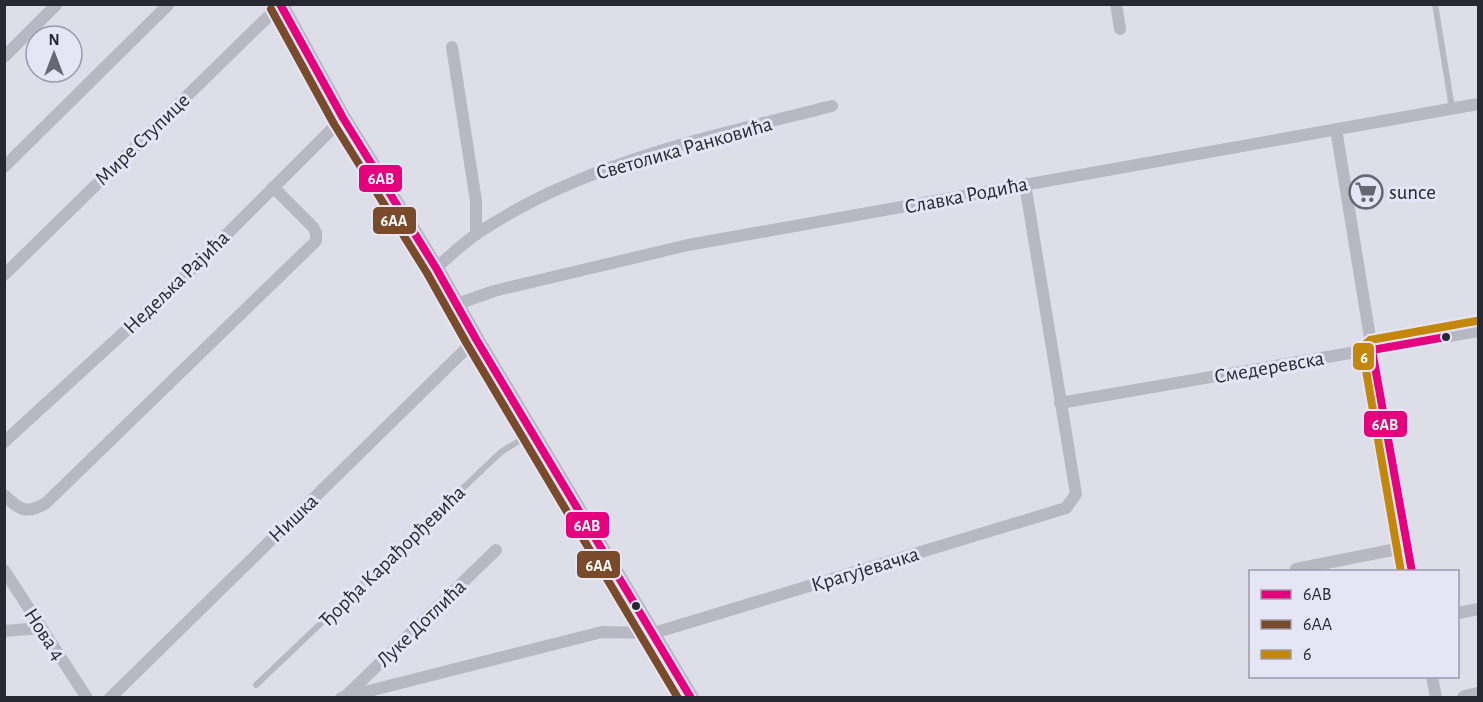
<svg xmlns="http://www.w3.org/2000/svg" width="1483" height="702" font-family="'Alegreya Sans',sans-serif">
<rect width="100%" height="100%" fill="#dedee9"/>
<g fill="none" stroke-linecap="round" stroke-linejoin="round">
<g stroke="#b7b8c2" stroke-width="6">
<polyline points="1435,4 1452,108"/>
<polyline points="256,685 501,452 532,433"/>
</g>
<g stroke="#b7b8c2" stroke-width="12">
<polyline points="1116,4 1120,29"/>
<polyline points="452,47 476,201 476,234"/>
<polyline points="4,57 57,4"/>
<polyline points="1336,129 1372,350 1412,572"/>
<polyline points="4,167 169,4"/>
<path d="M436 268C450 256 463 243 478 233 584 162 710 137 832 106"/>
<polyline points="4,275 280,5"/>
<polyline points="457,304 494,291 688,245 1478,104"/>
<polyline points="1060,403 1478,331"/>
<polyline points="4,442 177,284 343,118"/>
<path d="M4 495C20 510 26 515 46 503L316 241V233L313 227 273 187"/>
<polyline points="1296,569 1407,547"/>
<polyline points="4,570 87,698"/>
<polyline points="1458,613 1478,609"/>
<polyline points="4,631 41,628"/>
<polyline points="1432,676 1436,698"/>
<polyline points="346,696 496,550"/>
<polyline points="110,698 476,339"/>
<polyline points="341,698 602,632 654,633 1066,508 1076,494 1025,184"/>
</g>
<g stroke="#b7b8c2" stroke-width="16">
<polyline points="280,4 343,118 436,268 476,339 691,698"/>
<polyline points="1465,698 1478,695"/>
</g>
<defs>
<g id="bus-1">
<polyline points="280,4 343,118 436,268 476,339 691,698"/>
<polyline points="1412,572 1372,350 1446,337"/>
</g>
<polyline id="bus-2" points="271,9 334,124 427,273 467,344 678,698"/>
<polyline id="bus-3" points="1401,572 1362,347 1370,340 1476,321"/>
</defs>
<use href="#bus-1" stroke="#e6e5f6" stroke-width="12"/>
<use href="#bus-2" stroke="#e6e5f6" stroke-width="12"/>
<use href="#bus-3" stroke="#e6e5f6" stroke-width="12"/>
<use href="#bus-1" stroke="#e5007d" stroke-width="8"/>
<use href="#bus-2" stroke="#7a4b2a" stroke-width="8"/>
<use href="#bus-3" stroke="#c3870c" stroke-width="8"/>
</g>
<defs>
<symbol id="supermarket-ring" viewBox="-11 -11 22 22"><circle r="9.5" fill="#e6e5f6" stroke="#676872" stroke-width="1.5"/><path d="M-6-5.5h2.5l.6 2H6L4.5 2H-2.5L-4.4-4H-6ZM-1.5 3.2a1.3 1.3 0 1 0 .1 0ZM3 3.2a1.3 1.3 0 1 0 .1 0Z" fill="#676872"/></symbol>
</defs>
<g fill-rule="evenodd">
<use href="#supermarket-ring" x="1347" y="173" width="38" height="38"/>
</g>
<g fill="#272932" stroke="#e6e5f6" stroke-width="2">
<circle cx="1446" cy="337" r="5"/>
<circle cx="636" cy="606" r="5"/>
</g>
<g text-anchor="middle" stroke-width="6" stroke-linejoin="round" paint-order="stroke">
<g font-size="21" fill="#272932" stroke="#e6e5f6">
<text transform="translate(142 139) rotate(-44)" y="7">Мире Ступице</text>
<text transform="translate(684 148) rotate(-16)" y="7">Светолика Ранковића</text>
<text transform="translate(966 195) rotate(-11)" y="7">Славка Родића</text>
<text transform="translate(176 282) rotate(-44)" y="7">Недељка Рајића</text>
<text transform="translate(1269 367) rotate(-10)" y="7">Смедеревска</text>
<text transform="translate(293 518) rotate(-44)" y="7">Нишка</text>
<text transform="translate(392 556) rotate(-44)" y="7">Ђорђа Карађорђевића</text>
<text transform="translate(865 569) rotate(-17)" y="7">Крагујевачка</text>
<text transform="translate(421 623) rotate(-44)" y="7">Луке Дотлића</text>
<text transform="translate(45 634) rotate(57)" y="7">Нова 4</text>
</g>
<g font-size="21" fill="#272932" stroke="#e6e5f6" text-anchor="start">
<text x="1389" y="199">sunce</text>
</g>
</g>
<g stroke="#e6e5f6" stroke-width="2">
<rect x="358" y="164" width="45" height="29" rx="6" fill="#e5007d"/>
<rect x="372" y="206" width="45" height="29" rx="6" fill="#7a4b2a"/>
<rect x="1352" y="342" width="23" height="29" rx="6" fill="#c3870c"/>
<rect x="1363" y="410" width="45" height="28" rx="6" fill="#e5007d"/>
<rect x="565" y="511" width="45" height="28" rx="6" fill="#e5007d"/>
<rect x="576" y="550" width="45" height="29" rx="6" fill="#7a4b2a"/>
</g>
<g font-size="16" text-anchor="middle" font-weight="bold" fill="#fff">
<text x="381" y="184">6AB</text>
<text x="394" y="226">6AA</text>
<text x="1364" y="363">6</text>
<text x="1385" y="430">6AB</text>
<text x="587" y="531">6AB</text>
<text x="599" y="571">6AA</text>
</g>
<rect width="1483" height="702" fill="none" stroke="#272932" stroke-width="12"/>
<rect x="1249" y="570" width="210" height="108" fill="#e6e5f6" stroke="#9a9aa8" stroke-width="1.5"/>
<rect x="1261" y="590" width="30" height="9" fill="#e5007d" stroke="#9a9aa8" stroke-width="1.5"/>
<text x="1303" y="600" font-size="18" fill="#272932">6AB</text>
<rect x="1261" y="620" width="30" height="9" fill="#7a4b2a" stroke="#9a9aa8" stroke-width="1.5"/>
<text x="1303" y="630" font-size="18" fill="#272932">6AA</text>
<rect x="1261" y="650" width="30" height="9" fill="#c3870c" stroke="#9a9aa8" stroke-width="1.5"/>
<text x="1303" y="660" font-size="18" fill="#272932">6</text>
<g transform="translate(54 54)"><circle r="28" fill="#e6e5f6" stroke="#9a9aa8" stroke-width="1.5"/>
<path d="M0-4.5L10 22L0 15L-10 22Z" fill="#676872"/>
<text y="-9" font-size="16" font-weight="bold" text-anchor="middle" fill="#272932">N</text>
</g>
</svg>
